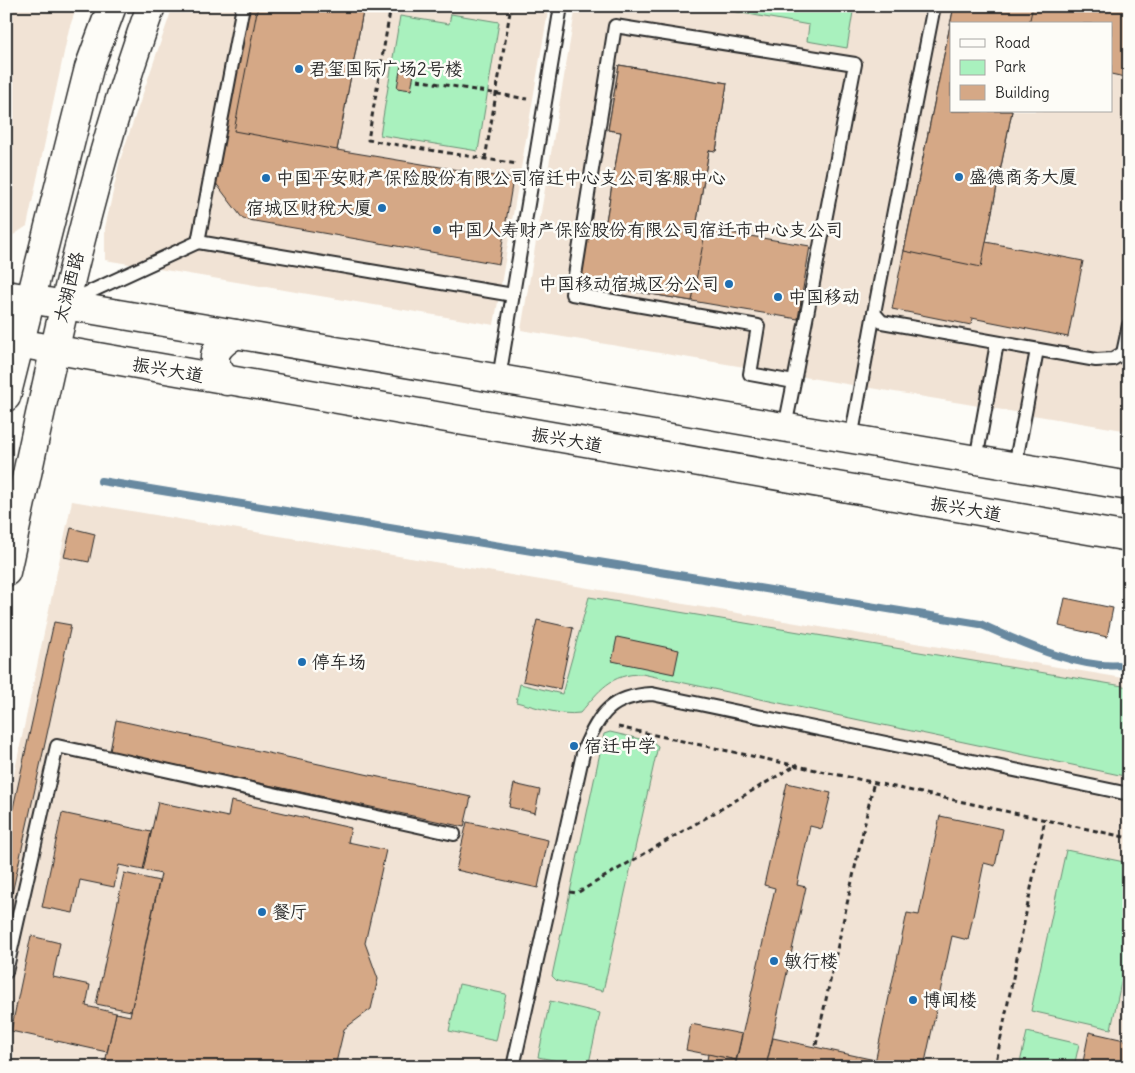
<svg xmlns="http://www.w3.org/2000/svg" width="1135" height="1073" font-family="Delius,'LXGW WenKai TC',sans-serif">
<rect width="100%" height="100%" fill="#fdfcf7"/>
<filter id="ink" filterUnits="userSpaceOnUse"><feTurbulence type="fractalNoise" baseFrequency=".02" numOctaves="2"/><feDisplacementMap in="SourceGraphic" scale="10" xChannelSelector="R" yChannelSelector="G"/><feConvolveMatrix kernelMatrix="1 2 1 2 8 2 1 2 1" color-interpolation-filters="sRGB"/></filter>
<g filter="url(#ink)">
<g fill="#f1e3d5" fill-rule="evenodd">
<polygon points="6,6 77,6 69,29 27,226 6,240"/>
<polygon points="173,6 549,6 494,325 105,260 105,228 120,160"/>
<path d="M576 6H1129V431L521 330ZM951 24H1111V111H951Z"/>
<polygon points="72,501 1129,679 1129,1067 6,1067 6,812"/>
</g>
<g fill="#a9f1be" stroke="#6a8e74">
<polygon points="703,6 854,6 847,48 807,41 809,25"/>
<polygon points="451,14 499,22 478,151 380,135 400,16 449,24"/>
<path d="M589 597 1129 687V777L642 674C610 674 600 690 580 713 560 716 537 707 516 702L520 684 562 694Z"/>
<polygon points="610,732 653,742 658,746 603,991 557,981 552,976 604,734"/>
<polygon points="1066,850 1129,863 1129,946 1111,1029 1031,1011"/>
<polygon points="459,984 506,994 496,1041 449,1031"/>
<polygon points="550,1001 600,1013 588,1067 538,1057"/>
<polygon points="1027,1032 1079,1044 1074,1067 1019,1067"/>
</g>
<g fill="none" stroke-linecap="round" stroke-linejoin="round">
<path stroke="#6889a0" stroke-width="8" d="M101 481 980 624C1020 642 1085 673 1129 664"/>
</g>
<g fill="#d5a886" stroke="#2b2b2b">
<polygon points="248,6 364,6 337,150 513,179 499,264 243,219 215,182"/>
<polygon points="258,6 364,6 337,150 234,131"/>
<polygon points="954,6 1129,6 1129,78 1111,74 1111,24 951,24 951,111 1012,111 986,242 1083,261 1068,337 972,318 971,325 892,309"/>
<polygon points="954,6 1033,6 1029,24 951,24 951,111 1012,111 981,267 904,251"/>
<polygon points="401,65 415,68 411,90 397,88"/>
<polygon points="619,65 727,83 716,151 709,150 696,227 810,246 798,319 580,282 590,224 605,227 621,132 608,130"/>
<polygon points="619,65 727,83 716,151 709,150 696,227 706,228 692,301 580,282 590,224 605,227 621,132 608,130"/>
<polygon points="71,528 95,534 89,562 64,557"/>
<polygon points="1065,598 1113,608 1107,637 1059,626"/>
<polygon points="537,620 573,628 560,689 523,681"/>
<polygon points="54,622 71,625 6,921 6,840"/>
<polygon points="617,637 679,650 674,674 612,661"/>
<polygon points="116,720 471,797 464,827 110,751"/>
<polygon points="787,783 831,793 822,829 810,826 797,885 806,887 766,1067 735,1067 775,888 764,885"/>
<polygon points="514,784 540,790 535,813 509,807"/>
<polygon points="231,801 351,828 348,842 386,850 365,943 378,979 371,1009 344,1029 335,1067 104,1067 116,1013 130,1016 161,874 143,870 158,802 228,817"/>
<polygon points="62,813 151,832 143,870 119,865 114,887 80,880 73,913 42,907"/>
<polygon points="940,816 1003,829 995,866 984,863 968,940 952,936 924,1067 874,1067 907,913 919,915"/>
<polygon points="467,822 548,840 538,888 456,870"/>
<polygon points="124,873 159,881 131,1011 96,1004"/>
<polygon points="31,936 60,943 53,977 90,985 86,1006 116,1013 107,1052 11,1031"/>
<polygon points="691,1024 742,1034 736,1060 686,1050"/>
<polygon points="1089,1032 1129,1041 1129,1067 1082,1067"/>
<polygon points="773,1038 875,1060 874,1067 766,1066"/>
<polygon points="708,1054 736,1060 735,1067 706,1067"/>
</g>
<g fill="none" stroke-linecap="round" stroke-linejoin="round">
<defs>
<g id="lane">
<polyline points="934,6 874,313 882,322 1096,360 1113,359 1123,353 1129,325"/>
<polyline points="198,242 513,295"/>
<polyline points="70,301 198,242 243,6"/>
<polyline points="6,318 11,296"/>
<polyline points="499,378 561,6"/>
<polyline points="785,427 794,382 855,64 615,26 572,294 758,326 750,374 794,382"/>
<polyline points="851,439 874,313"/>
<polyline points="976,460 997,343"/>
<polyline points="1015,466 1037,350"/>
<polyline points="6,972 57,746 454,834"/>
<path d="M513 1067 584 749C599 714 611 696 652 694L1129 794"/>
</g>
<g id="secondary">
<polyline points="6,295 1129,486"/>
<polyline points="6,341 1129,537"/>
<path d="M227 381C207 359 213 348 236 334"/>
<polyline points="6,397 89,68 112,6"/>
<path d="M6 572C47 382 85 190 151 6"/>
</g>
</defs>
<use href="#lane" stroke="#2b2b2b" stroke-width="16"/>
<use href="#secondary" stroke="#2b2b2b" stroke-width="31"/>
<g stroke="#2b2b2b" stroke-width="3" stroke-dasharray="5 4" stroke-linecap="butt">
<polyline points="391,6 368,140 517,164"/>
<polyline points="417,80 527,99"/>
<polyline points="485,159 511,6"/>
<polyline points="618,727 1129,838"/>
<polyline points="570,892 577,893 798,764"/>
<polyline points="816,1045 874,781"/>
<polyline points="995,1067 1045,819"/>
</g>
<use href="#lane" stroke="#fdfcf7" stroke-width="12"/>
<use href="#secondary" stroke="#fdfcf7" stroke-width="28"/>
</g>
</g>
<g fill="#1f6fb2" stroke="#fdfcf7" stroke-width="2">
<circle cx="299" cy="69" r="5"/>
<circle cx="959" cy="177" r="5"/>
<circle cx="266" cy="178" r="5"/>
<circle cx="382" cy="208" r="5"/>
<circle cx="437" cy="230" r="5"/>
<circle cx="729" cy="284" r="5"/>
<circle cx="778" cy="297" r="5"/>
<circle cx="302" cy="662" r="5"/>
<circle cx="574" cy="746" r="5"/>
<circle cx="262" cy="912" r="5"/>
<circle cx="774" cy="961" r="5"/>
<circle cx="913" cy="1000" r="5"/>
</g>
<g text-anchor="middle" stroke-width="5" stroke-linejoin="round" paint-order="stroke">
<g font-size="18" fill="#2b2b2b" stroke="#fdfcf7" text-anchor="start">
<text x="309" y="75">君玺国际广场2号楼</text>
<text x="969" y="183">盛德商务大厦</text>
<text x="276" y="184">中国平安财产保险股份有限公司宿迁中心支公司客服中心</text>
<text x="372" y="214" text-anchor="end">宿城区财税大厦</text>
<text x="447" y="236">中国人寿财产保险股份有限公司宿迁市中心支公司</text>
<text x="719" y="290" text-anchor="end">中国移动宿城区分公司</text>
<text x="788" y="303">中国移动</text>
<text x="312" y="668">停车场</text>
<text x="584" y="752">宿迁中学</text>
<text x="272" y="918">餐厅</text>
<text x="784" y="967">敏行楼</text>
<text x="923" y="1006">博闻楼</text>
</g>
<g font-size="18" fill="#2b2b2b" stroke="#fdfcf7">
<text transform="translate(69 287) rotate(-76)" y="6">太湖西路</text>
<text transform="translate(168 370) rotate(10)" y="6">振兴大道</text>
<text transform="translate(567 440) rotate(10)" y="6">振兴大道</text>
<text transform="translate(966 509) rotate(10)" y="6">振兴大道</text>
</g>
</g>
<rect width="1135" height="1073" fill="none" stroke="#fdfcf7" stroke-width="25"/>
<rect x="12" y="12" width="1110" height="1048" fill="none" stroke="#2b2b2b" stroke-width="2" filter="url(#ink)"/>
<rect x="950" y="22" width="162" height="90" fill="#fdfcf7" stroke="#a9a8a5"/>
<rect x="960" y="39" width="25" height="8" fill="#fdfcf7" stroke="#a9a8a5"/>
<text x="995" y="48" font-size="15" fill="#2b2b2b">Road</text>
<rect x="960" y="60" width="25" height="15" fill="#a9f1be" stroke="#a9a8a5"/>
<text x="995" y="72" font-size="15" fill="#2b2b2b">Park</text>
<rect x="960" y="85" width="25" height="15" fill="#d5a886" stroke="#a9a8a5"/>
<text x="995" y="98" font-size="15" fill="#2b2b2b">Building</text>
</svg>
